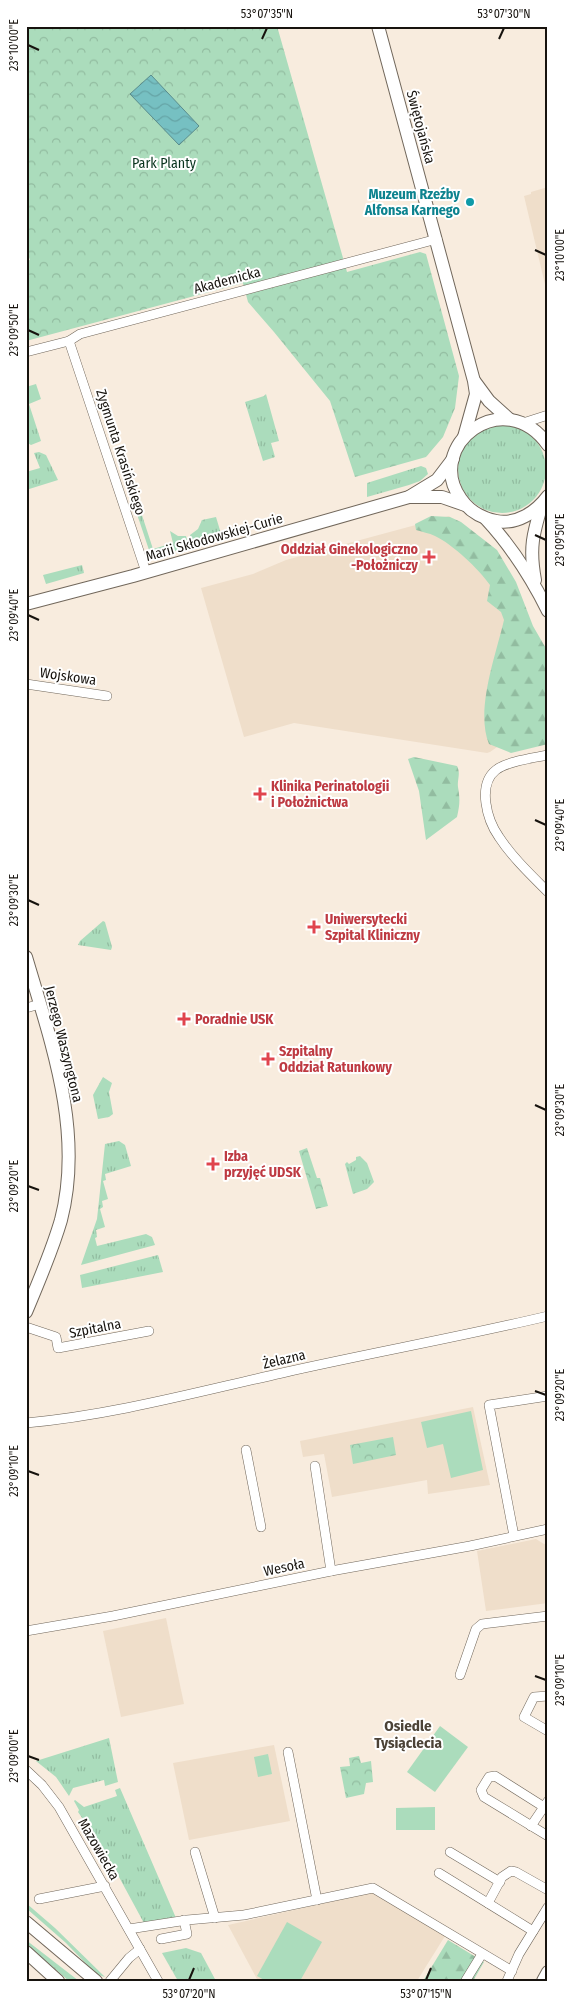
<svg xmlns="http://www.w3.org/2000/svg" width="574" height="2007" font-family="'Fira Sans Condensed',sans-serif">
<defs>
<pattern id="grass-tufts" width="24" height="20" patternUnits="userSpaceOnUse" patternTransform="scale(1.25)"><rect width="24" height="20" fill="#abdcbc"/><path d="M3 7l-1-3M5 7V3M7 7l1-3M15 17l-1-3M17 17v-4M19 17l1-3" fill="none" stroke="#92bca0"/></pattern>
<pattern id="forest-firs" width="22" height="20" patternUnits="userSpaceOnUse" patternTransform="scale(1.25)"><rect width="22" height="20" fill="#abdcbc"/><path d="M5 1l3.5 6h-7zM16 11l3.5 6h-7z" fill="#92bca0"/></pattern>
<pattern id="park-crowns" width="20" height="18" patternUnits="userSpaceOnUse" patternTransform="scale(1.25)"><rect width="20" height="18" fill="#abdcbc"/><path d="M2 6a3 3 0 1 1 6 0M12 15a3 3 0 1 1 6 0" fill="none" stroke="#92bca0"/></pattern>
<pattern id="water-waves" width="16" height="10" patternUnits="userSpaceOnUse" patternTransform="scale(1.25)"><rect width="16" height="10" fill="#76c0c2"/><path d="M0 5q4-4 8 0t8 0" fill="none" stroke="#65a4a6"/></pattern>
</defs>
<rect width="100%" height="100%" fill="#f8ecde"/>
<g fill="#efdeca">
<polygon points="548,187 548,297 524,196 531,194 531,192"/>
<polygon points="449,516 459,525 526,611 500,745 490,752 487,753 294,723 244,737 201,588 253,574 286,560"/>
<polygon points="473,1407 490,1485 428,1494 427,1480 332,1497 324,1454 303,1457 300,1441"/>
<polygon points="536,1539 544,1544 548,1543 548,1603 486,1611 477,1551"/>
<polygon points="166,1618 184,1704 121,1717 103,1631"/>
<polygon points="274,1745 290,1821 189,1840 173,1763"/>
<polygon points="374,1892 445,1936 417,1981 258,1981 228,1925"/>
</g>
<g fill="url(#grass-tufts)">
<polygon points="36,384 41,399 29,404 41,441 31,445 26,442 26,387"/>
<polygon points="266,394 279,441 271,443 275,457 263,461 245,402 264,396"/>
<circle cx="502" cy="469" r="44"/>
<polygon points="39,452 46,455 58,480 26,490 26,472 40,468 34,453"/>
<polygon points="421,466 426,468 428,474 420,481 409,485 367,497 367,483"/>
<polygon points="139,506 153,549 173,543 170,531 178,536 186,536 189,547 154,557 151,556 135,508"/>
<polygon points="216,517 222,537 193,546 190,535 198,529 202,520"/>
<polygon points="82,565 84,573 46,584 43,575"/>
<polygon points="103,921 105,922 112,947 111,950 78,945 80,941"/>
<polygon points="103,1077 112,1083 109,1092 113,1114 109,1117 98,1119 93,1095"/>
<polygon points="119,1141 125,1145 131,1166 105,1174 106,1180 103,1181 108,1199 102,1201 103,1207 100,1209 105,1227 96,1230 97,1237 95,1238 97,1246 146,1234 152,1237 155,1245 81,1265 97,1219 105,1144"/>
<polygon points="360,1156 367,1163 374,1182 367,1189 353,1194 345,1164 347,1162 349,1164 356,1160 356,1157"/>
<polygon points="158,1255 163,1272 82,1288 80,1275"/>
<polygon points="109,1738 118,1782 105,1786 104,1780 73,1788 69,1796 56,1777 36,1761"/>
<polygon points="120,1788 176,1918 145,1925 106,1853 78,1812 79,1810 74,1801 75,1800 84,1807 117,1796 115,1790"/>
<polygon points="26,1903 55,1928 105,1977 96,1974 66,1943 26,1908"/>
<polygon points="26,1940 79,1981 69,1981 26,1944"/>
<polygon points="186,1948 201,1953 216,1981 178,1981 162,1953"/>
</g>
<g fill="url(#forest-firs)">
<path d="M431 516 450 517 461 522 497 550 516 582 533 626 548 652V744L511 753 489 744C475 710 496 655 504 620L501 612 487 601 490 585C479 569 452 544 435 536 429 533 422 532 416 530L415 524Z"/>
<path d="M414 757 457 766C461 774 457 779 458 787 460 799 460 804 457 817L426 840 419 791 408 759Z"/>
<polygon points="448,1940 484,1962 473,1981 423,1981"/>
</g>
<g fill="url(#park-crowns)">
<polygon points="26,26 277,26 347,272 420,252 426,254 459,376 455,408 443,437 426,457 355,477 330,401 274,332 248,302 243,283 26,341 26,261 30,260 26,249"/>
<polygon points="307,1148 317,1178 320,1178 328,1206 316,1209 299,1151"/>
<polygon points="393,1437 396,1455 353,1464 350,1445"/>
<polygon points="359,1756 361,1763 371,1761 373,1782 366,1783 364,1794 346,1798 340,1767 350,1766 349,1758"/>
</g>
<g fill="#abdcbc">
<polygon points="471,1411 483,1470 451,1478 443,1444 427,1448 421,1422"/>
<polygon points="440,1726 468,1747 435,1792 407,1772"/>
<polygon points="268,1754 272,1774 258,1777 254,1757"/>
<polygon points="435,1807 435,1830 396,1830 396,1808"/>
<polygon points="287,1922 322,1942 300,1981 266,1981 257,1976"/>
</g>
<polygon fill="url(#water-waves)" stroke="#5a8c8c" points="151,75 199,126 179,145 130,94"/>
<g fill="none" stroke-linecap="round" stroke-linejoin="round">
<defs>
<g id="street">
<polyline points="69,341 146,572"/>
<polyline points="26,352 69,341 80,334 437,239"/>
<polyline points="523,423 548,415"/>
<polyline points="26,684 107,696"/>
<path d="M548 755C534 758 507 761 496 770 477 785 487 820 499 837 512 857 531 875 548 892"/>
<polyline points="26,1008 40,1004"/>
<polyline points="26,1327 56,1337 58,1348 149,1331"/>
<path d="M26 1423C113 1415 197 1392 282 1373 370 1353 460 1337 548 1316"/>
<polyline points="246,1450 261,1527"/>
<polyline points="315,1466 331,1571"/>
<polyline points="514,1536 489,1405 548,1396"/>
<polyline points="26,1631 113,1616 331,1571 470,1546 548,1529"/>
<polyline points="460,1675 476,1629 482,1624 548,1616"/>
<polyline points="548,1696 534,1697 524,1717 548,1731"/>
<polyline points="288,1752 317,1900"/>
<polyline points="26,1770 42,1785 59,1807 158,1981"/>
<polyline points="544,1807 495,1776 489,1777 481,1790 484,1797 548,1836"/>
<polyline points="531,1826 548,1801"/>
<polyline points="195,1852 215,1918"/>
<polyline points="450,1852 500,1882"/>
<polyline points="439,1873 533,1931"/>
<polyline points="39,1899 105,1886"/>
<polyline points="488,1903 502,1877 511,1871 516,1872 548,1890"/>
<polyline points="129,1929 187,1920 244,1915 373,1888 512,1971"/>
<polyline points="161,1939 187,1934 184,1920"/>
<polyline points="466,1980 482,1954"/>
<polyline points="110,1981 129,1958 140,1949"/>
<polyline points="507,1981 519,1954 548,1907"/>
</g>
<g id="secondary">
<polyline points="378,26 474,381 476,394 464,437"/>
<polyline points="475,382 489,401 509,419"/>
<path d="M548 445C504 383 423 446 461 499 470 512 481 518 496 521 517 525 536 512 548 496"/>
<polyline points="409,497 442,497 465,505"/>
<path d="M486 519C512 547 531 577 548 611"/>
<path d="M535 580C529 548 533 534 542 504"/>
<polyline points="26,604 133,576 409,497 437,480 453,459"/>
<path d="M26 957C51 1042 84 1131 61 1220 52 1251 39 1281 26 1312"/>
<polyline points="26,1922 96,1981"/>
<polyline points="26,1952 58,1981"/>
<polyline points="543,1981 548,1972"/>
</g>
</defs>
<use href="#street" stroke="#71675b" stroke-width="10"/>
<use href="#secondary" stroke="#71675b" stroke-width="14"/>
<use href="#street" stroke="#fff" stroke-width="9"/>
<use href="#secondary" stroke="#fff" stroke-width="12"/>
</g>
<path fill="none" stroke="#17130e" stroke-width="2" d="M262 39 267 28M499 39 504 28M28 45 39 50M535 250 546 255M28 330 39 335M535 535 546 540M28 615 39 620M535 820 546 825M28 900 39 905M535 1105 546 1110M28 1186 39 1190M535 1391 546 1395M28 1471 39 1475M535 1676 546 1680M28 1756 39 1760M189 1980 194 1968M426 1980 431 1968"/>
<circle fill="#0f9aa8" stroke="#fff" stroke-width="2" cx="470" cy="202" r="5"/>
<g fill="#e0444e" stroke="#fff" stroke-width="2">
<path d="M426.5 549.5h5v5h5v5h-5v5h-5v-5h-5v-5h5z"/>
<path d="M257.5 786.5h5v5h5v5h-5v5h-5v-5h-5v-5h5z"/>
<path d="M311.5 919.5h5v5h5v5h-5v5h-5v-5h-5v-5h5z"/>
<path d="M181.5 1011.5h5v5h5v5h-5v5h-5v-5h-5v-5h5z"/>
<path d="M265.5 1051.5h5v5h5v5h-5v5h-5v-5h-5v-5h5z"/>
<path d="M210.5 1156.5h5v5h5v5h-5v5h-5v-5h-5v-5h5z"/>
</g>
<g text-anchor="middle" stroke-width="4" stroke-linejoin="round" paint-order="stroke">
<g font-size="14" fill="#17130e" stroke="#fff">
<text transform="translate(421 127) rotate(75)" y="5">Świętojańska</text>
<text transform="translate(227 280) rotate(-15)" y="5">Akademicka</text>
<text transform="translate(121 452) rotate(72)" y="5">Zygmunta Krasińskiego</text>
<text transform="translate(214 537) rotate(-16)" y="5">Marii Skłodowskiej-Curie</text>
<text transform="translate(68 676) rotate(8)" y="5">Wojskowa</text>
<text transform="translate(64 1044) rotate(76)" y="5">Jerzego Waszyngtona</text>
<text transform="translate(95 1328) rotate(-11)" y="5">Szpitalna</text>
<text transform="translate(284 1359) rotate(-13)" y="5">Żelazna</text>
<text transform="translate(284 1567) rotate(-12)" y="5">Wesoła</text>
<text transform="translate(99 1849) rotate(60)" y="5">Mazowiecka</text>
</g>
<g font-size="14" fill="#09341e" stroke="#fff">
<text x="164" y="168">Park Planty</text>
</g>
<g font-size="14" font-weight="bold" fill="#0d838f" stroke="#fff" text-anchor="end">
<text x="460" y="199">Muzeum Rzeźby<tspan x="460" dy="16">Alfonsa Karnego</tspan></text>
</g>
<g font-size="14" font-weight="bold" fill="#be3a42" stroke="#fff" text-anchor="start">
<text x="418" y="554" text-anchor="end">Oddział Ginekologiczno<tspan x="418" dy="16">-Położniczy</tspan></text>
<text x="271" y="791">Klinika Perinatologii<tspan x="271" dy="16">i Położnictwa</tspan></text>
<text x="325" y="924">Uniwersytecki<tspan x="325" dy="16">Szpital Kliniczny</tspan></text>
<text x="195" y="1024">Poradnie USK</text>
<text x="279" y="1056">Szpitalny<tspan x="279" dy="16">Oddział Ratunkowy</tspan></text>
<text x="224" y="1161">Izba<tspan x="224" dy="16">przyjęć UDSK</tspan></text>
</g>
<g font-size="15" font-weight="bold" fill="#4c4337" stroke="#fff">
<text x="408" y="1731">Osiedle<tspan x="408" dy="17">Tysiąclecia</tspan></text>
</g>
</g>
<rect width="574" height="2007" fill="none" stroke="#ffffff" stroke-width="55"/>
<rect x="28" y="28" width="518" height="1952" fill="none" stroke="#17130e" stroke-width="2"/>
<g font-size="12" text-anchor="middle" fill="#17130e">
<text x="267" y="18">53°07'35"N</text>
<text x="504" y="18">53°07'30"N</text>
<text transform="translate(14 45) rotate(-90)" y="4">23°10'00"E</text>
<text transform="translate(560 255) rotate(-90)" y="4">23°10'00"E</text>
<text transform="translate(14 330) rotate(-90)" y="4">23°09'50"E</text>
<text transform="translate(560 540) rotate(-90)" y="4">23°09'50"E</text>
<text transform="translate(14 615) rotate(-90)" y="4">23°09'40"E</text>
<text transform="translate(560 825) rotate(-90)" y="4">23°09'40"E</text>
<text transform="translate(14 900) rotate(-90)" y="4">23°09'30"E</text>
<text transform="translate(560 1110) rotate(-90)" y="4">23°09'30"E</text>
<text transform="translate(14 1186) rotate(-90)" y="4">23°09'20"E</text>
<text transform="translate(560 1395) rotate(-90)" y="4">23°09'20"E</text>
<text transform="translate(14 1471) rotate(-90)" y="4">23°09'10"E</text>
<text transform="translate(560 1680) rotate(-90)" y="4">23°09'10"E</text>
<text transform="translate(14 1756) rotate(-90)" y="4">23°09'00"E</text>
<text x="189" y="1998">53°07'20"N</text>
<text x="426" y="1998">53°07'15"N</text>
</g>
</svg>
